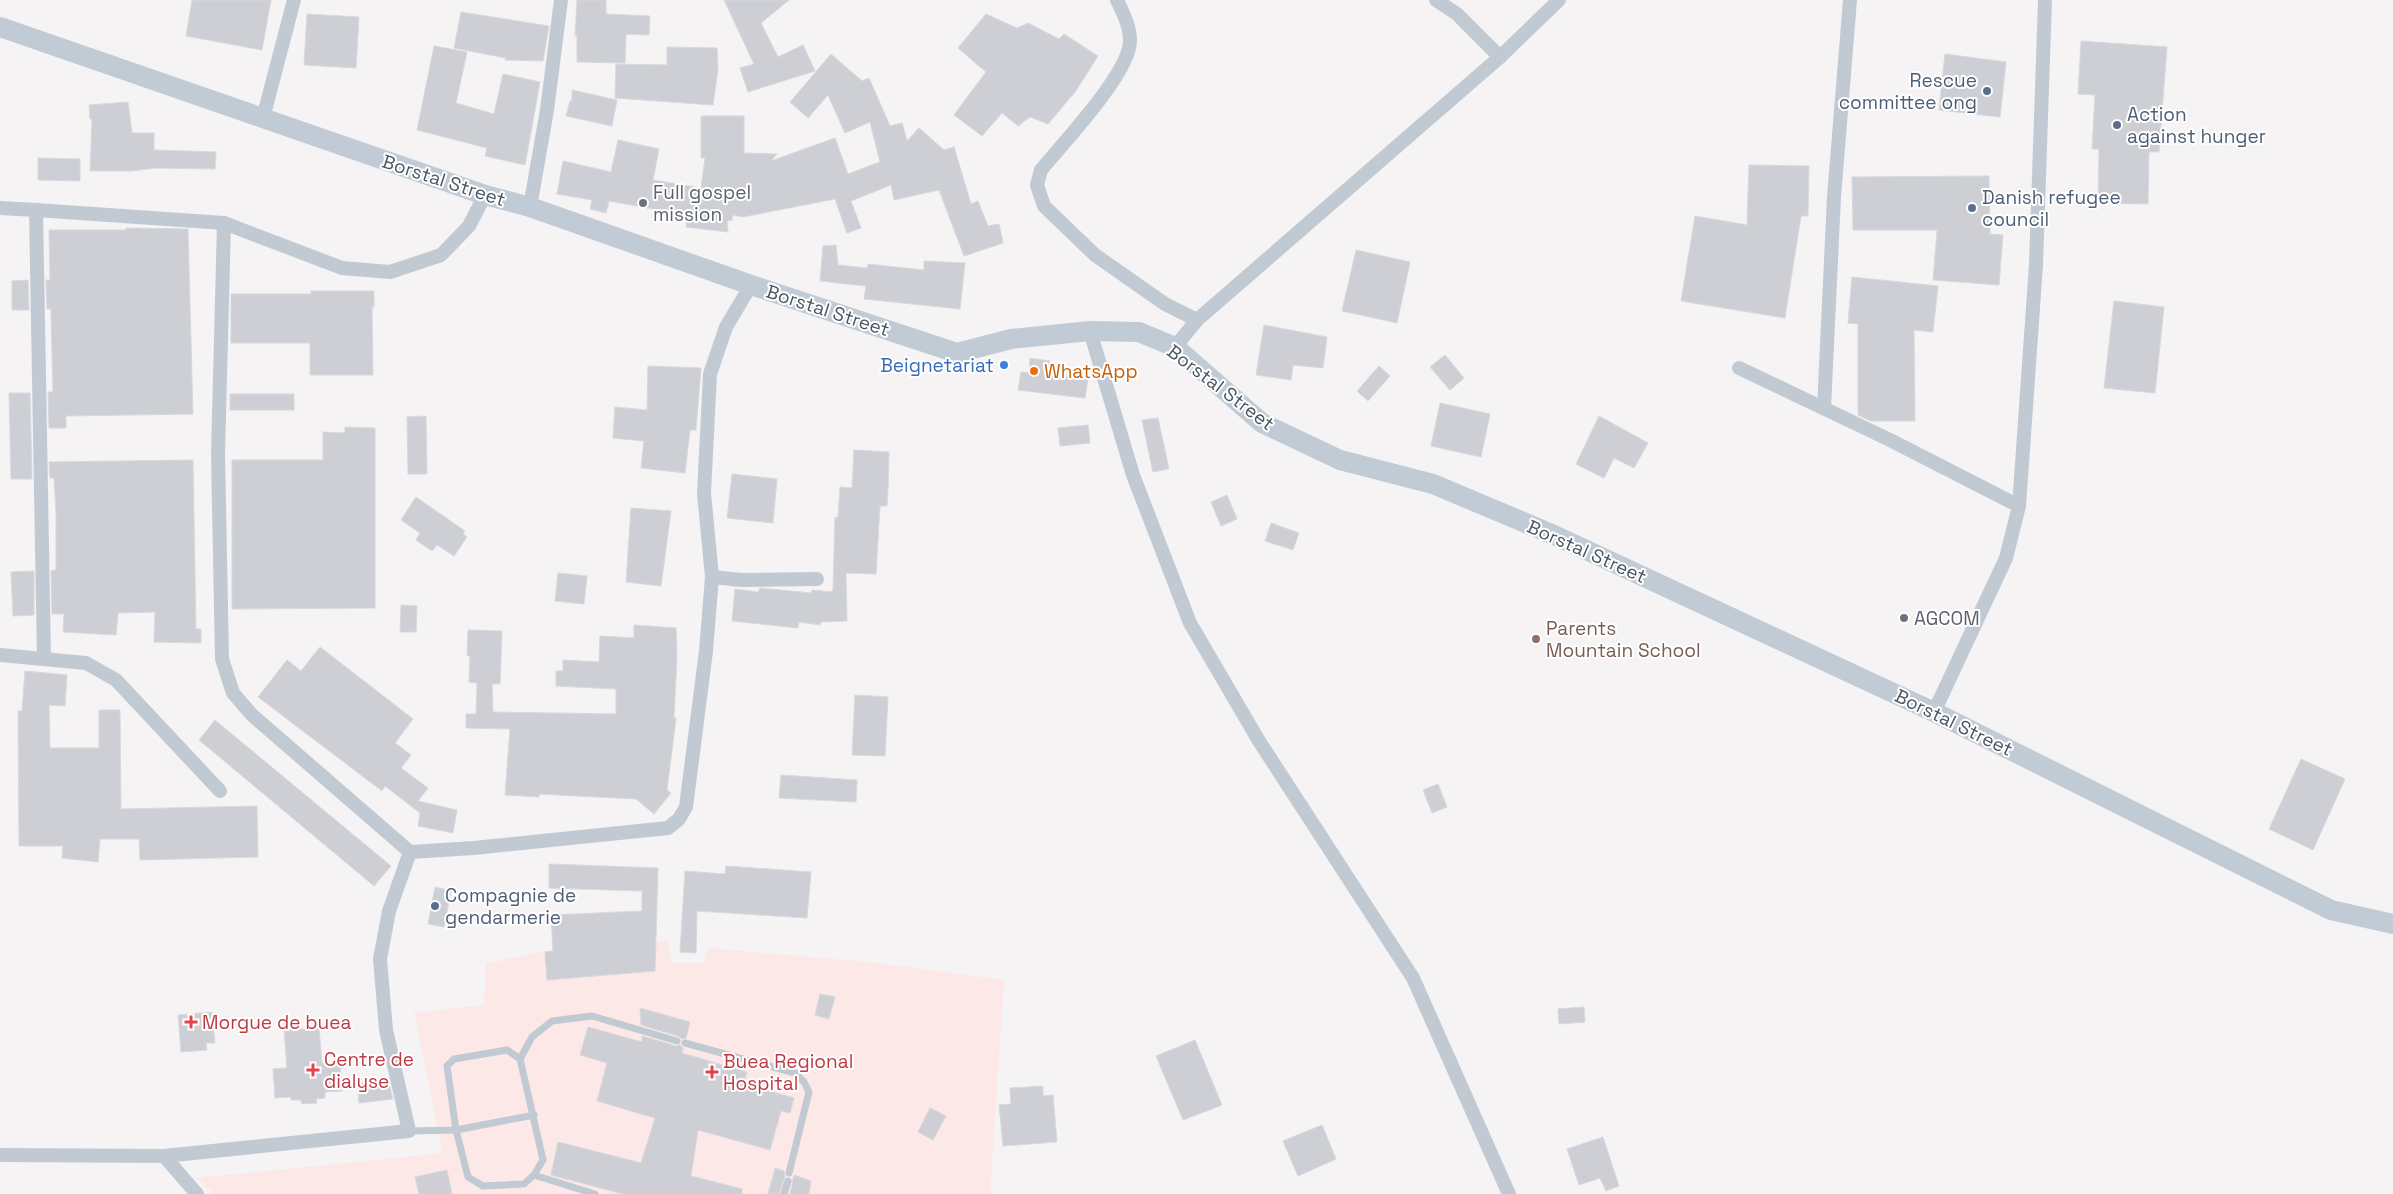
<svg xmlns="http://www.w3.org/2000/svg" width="2393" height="1194" font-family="'Space Grotesk',sans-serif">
<rect width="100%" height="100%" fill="#f5f3f3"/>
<polygon fill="#fce8e6" points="669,941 671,963 703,963 709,948 877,963 1004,980 990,1194 214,1194 197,1178 443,1153 414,1013 484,1005 486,964 544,951"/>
<g fill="#cdcfd5" stroke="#d7d9de">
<polygon points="192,0 271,0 262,50 186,36"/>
<polygon points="577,0 606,0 606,14 650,16 649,35 626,34 625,63 577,62 577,36 575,36"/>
<polygon points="724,0 789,0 761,23 778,57 803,45 815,71 748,92 740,68 754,64"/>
<polygon points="461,12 549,26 543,61 505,60 506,58 454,48"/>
<polygon points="307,14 359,17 356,68 304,65"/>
<polygon points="986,14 1017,28 1028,23 1059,39 1064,34 1098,56 1075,92 1048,124 1030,117 1018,126 1002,113 982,136 954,115 986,72 958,48"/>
<polygon points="2081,41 2167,47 2159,152 2149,152 2148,204 2098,203 2099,149 2092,149 2095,95 2078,94"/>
<polygon points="434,46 467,52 456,103 494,114 503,74 540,82 525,165 485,156 487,148 417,130"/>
<polygon points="667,47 717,48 718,70 713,105 615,98 616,64 667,65"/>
<polygon points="831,54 862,81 869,78 890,126 902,123 907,141 919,128 944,150 954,147 971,204 978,201 988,226 999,224 1003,243 964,256 939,190 894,200 891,185 851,201 861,228 847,233 835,199 743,217 733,215 732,220 727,221 728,232 686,227 687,215 609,201 606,213 590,209 592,200 557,194 563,161 611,172 618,140 659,149 653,180 701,188 705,158 701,158 701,116 744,116 744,153 777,154 771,161 835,138 848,174 880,162 870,122 845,133 828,95 808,118 790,102"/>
<polygon points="1945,54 2006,62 2000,117 1939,110"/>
<polygon points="572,90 617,100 612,126 566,116 570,101 572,101"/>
<polygon points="128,102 132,133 154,133 154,150 216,152 215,169 155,168 132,171 90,171 92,119 90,119 89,105"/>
<polygon points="38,158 80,159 80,181 38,180"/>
<polygon points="1749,165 1809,166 1808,216 1801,216 1785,318 1681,301 1695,216 1747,225"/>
<polygon points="1989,176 1990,234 2003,235 1999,285 1933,280 1937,230 1853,230 1852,177"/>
<polygon points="126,228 188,229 193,414 66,416 66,428 49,428 48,392 53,392 51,313 51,309 47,309 46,280 50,280 49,230 126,230"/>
<polygon points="836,245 838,265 867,268 868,264 924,270 924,261 965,263 960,309 864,299 866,286 820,281 823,246"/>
<polygon points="1356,250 1410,262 1397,323 1342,311"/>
<polygon points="1852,277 1938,286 1933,332 1914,330 1915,421 1871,421 1858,415 1858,324 1848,323"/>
<polygon points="28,280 29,310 12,310 12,281"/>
<polygon points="311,291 374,291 374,307 372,307 373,375 310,375 310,343 231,343 231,294 311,294"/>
<polygon points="2114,301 2164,307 2155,393 2104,388"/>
<polygon points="1264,325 1327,337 1323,368 1293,365 1291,380 1256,375"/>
<polygon points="1445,355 1464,378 1450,390 1430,367"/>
<polygon points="1030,358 1050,361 1049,373 1088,378 1085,398 1018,390 1021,372 1029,373"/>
<polygon points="648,366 701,368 696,430 690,430 685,473 641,468 644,441 613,438 615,407 647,410"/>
<polygon points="1379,366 1390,376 1368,401 1357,391"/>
<polygon points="9,393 30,393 32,479 11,479"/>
<rect x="230" y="394" width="64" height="16"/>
<polygon points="1440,403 1490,414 1481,457 1431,446"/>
<polygon points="426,416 427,474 408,474 407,417"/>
<polygon points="1599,416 1648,443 1634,468 1614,458 1604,478 1576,464"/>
<polygon points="1158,418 1169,469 1153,472 1142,420"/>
<polygon points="1088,425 1090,443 1060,446 1058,428"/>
<polygon points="345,427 375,428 375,608 232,609 232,460 323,460 323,432 345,433"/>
<polygon points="854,450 889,452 888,490 887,506 880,506 876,574 846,573 847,621 821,622 820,625 799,622 798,628 732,621 735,589 758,592 760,588 811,593 812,590 831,592 833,590 835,517 838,518 840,487 852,488"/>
<polygon points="193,460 196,629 201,629 201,643 154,642 155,612 118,613 116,635 63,632 64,614 52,614 51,571 56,570 56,511 54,478 50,478 49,462"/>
<polygon points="732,474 777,479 773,523 727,518"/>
<polygon points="1227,495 1237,519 1221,526 1211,502"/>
<polygon points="416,497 465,531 463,534 467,537 454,556 437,545 432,551 416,540 420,533 401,520"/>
<polygon points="631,508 671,511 661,586 626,582"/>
<polygon points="1271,523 1299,533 1293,550 1265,541"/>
<polygon points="34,571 34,615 13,616 11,572"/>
<polygon points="558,573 587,576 584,604 555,601"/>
<polygon points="401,605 417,606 416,632 400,632"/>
<polygon points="634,625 676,628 677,656 674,718 676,718 667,790 671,793 654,814 636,799 539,794 539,797 505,795 510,729 466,728 466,714 476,714 477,683 469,682 470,656 467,656 468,630 502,631 500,684 492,684 493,712 616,714 616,689 556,686 556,671 563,671 563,660 599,662 600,636 634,638"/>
<polygon points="320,647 413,719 395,743 411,755 401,768 428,788 418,801 457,810 453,833 418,826 420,813 385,786 382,791 258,697 287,660 301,671"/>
<polygon points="25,671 67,675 65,706 49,705 50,748 99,748 99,710 120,710 121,809 257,806 258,857 140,860 139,839 100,839 98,862 62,858 63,846 19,846 18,711 22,711"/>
<polygon points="855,695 888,697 885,756 852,755"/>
<polygon points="215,720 391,866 374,886 199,740"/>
<polygon points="2301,759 2345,779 2313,850 2269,829"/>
<polygon points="781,775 857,780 856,802 779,798"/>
<polygon points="1438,784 1447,807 1432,813 1423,790"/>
<polygon points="549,864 658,868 655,971 547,980 545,952 553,951 551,915 642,911 642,891 549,888"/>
<polygon points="726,866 811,872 807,918 697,911 696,953 680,952 685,871 725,874"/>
<polygon points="435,887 451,891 444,927 428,924"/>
<polygon points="820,994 835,997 829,1019 815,1015"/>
<polygon points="1584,1007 1585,1022 1559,1024 1558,1009"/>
<polygon points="640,1008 690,1022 686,1038 682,1039 678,1036 641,1025"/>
<polygon points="212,1012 215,1043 206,1043 207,1050 181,1052 178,1015"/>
<polygon points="588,1027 642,1042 642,1036 676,1046 680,1045 683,1048 682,1053 747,1072 744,1084 794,1098 790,1113 781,1111 770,1150 698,1130 691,1176 742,1189 742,1194 623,1194 551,1175 558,1142 641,1163 655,1118 597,1101 607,1063 580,1055"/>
<polygon points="319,1028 322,1063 340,1062 342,1091 325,1092 325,1098 316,1099 317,1103 302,1104 301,1100 291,1100 291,1097 275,1098 273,1069 287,1068 284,1030"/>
<polygon points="1195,1040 1222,1105 1183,1120 1156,1056"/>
<polygon points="388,1080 393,1099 359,1103 357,1083"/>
<polygon points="1043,1086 1043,1096 1053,1095 1057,1142 1003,1146 999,1105 1011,1104 1010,1088"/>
<polygon points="930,1108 946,1116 933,1140 918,1132"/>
<polygon points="1322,1125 1336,1159 1298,1176 1283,1141"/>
<polygon points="1603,1137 1619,1186 1606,1191 1600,1178 1579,1185 1567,1149"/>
<polygon points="775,1168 784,1171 785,1177 779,1194 768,1194"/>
<polygon points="447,1170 452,1194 419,1194 415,1177"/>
<polygon points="794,1175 811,1181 809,1194 790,1194"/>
</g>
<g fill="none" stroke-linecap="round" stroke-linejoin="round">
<g stroke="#c1cad2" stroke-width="7">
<polyline points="685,1043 795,1073 804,1082 809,1092 789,1173"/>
<polygon points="507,1050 520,1059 543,1160 534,1175 524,1184 483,1186 468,1177 456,1130 447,1066 454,1059"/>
<polyline points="520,1059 532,1037 552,1021 592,1016 677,1041"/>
<polyline points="409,1131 456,1130 534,1115"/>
<polyline points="534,1175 595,1194"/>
<polyline points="784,1194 788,1181"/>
</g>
<g stroke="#c1cad2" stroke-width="14">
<path d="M1117 0C1123 13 1130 26 1130 40 1131 72 1063 143 1041 170L1037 185 1044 206 1095 255 1165 304 1197 320"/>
<polyline points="1436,0 1457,14 1500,57"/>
<polyline points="263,118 294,0"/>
<polyline points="530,207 547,110 561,0"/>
<polyline points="0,208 36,210 44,659"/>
<polyline points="36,210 224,223 342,268 390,272 441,255 469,226 485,195"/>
<polyline points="224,223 218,454 222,659 233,693 252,715 410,852"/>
<polyline points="1090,331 1133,475 1190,623 1259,741 1413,978 1509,1194"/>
<polyline points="1175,347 1197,320 1500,57 1559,0"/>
<polyline points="1739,368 1890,440 2019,506"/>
<polyline points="1824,408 1834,197 1850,0"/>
<polyline points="712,577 741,580 817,579"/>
<polyline points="0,655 86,663 116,680 220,791"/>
<polyline points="1934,712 2006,558 2019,506 2036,265 2045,0"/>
<polyline points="0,1155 164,1156 409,1131 386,1030 380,959 389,911 410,852 474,848 668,828 679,819 686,807 706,651 712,577 704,493 710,374 726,327 751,285"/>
<polyline points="164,1156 197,1194"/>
</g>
<polyline stroke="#c1cbd6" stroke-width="20" points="0,27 485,195 530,207 751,285 957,353 1011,339 1090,331 1139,332 1175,347 1262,423 1340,460 1433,484 1554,535 1934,712 2331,910 2393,924"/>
</g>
<g fill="#5c6f8a" stroke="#fff" stroke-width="2">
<circle cx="1987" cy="91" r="5"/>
<circle cx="2117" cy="125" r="5"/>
<circle cx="1972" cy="208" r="5"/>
<circle cx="435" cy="906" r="5"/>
</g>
<g fill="#6b7280" stroke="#fff" stroke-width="2">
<circle cx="643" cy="203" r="5"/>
<circle cx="1904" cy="618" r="5"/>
</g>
<circle fill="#3f7fe0" stroke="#fff" stroke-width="2" cx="1004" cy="365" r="5"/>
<circle fill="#e8710a" stroke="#fff" stroke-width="2" cx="1034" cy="371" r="5"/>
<circle fill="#8d6e63" stroke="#fff" stroke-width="2" cx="1536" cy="639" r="5"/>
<g fill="#e0444e" stroke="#fff" stroke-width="2">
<path d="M188.5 1014.5h5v5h5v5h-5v5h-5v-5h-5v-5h5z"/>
<path d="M310.5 1062.5h5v5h5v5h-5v5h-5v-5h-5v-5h5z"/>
<path d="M709.5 1064.5h5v5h5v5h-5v5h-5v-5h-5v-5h5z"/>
</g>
<g text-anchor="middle" stroke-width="4" stroke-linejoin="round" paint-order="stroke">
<g font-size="19" fill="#4e5e75" stroke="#fff" text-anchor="start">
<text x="1977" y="87" text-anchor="end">Rescue<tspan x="1977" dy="22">committee ong</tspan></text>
<text x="2127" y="121">Action<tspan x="2127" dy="22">against hunger</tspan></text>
<text x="1982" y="204">Danish refugee<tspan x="1982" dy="22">council</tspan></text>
<text x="445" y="902">Compagnie de<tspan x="445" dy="22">gendarmerie</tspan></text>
</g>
<g font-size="19" fill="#4a5661" stroke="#fff">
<text transform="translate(444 180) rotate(18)" y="7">Borstal Street</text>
<text transform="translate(828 310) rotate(18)" y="7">Borstal Street</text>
<text transform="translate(1221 387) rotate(37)" y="7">Borstal Street</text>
<text transform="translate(1587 551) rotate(24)" y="7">Borstal Street</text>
<text transform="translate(1954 722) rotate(26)" y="7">Borstal Street</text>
</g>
<g font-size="19" fill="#5b616d" stroke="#fff" text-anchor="start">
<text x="653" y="199">Full gospel<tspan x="653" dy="22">mission</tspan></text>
<text x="1914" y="625">AGCOM</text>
</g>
<g font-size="19" fill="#366cbe" stroke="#fff" text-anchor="end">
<text x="994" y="372">Beignetariat</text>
</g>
<g font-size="19" fill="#c56008" stroke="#fff" text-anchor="start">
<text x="1044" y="378">WhatsApp</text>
</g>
<g font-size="19" fill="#785e54" stroke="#fff" text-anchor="start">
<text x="1546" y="635">Parents<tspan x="1546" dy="22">Mountain School</tspan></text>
</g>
<g font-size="19" fill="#be3a42" stroke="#fff" text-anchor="start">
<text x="202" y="1029">Morgue de buea</text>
<text x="324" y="1066">Centre de<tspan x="324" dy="22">dialyse</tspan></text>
<text x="723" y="1068">Buea Regional<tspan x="723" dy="22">Hospital</tspan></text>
</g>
</g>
</svg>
